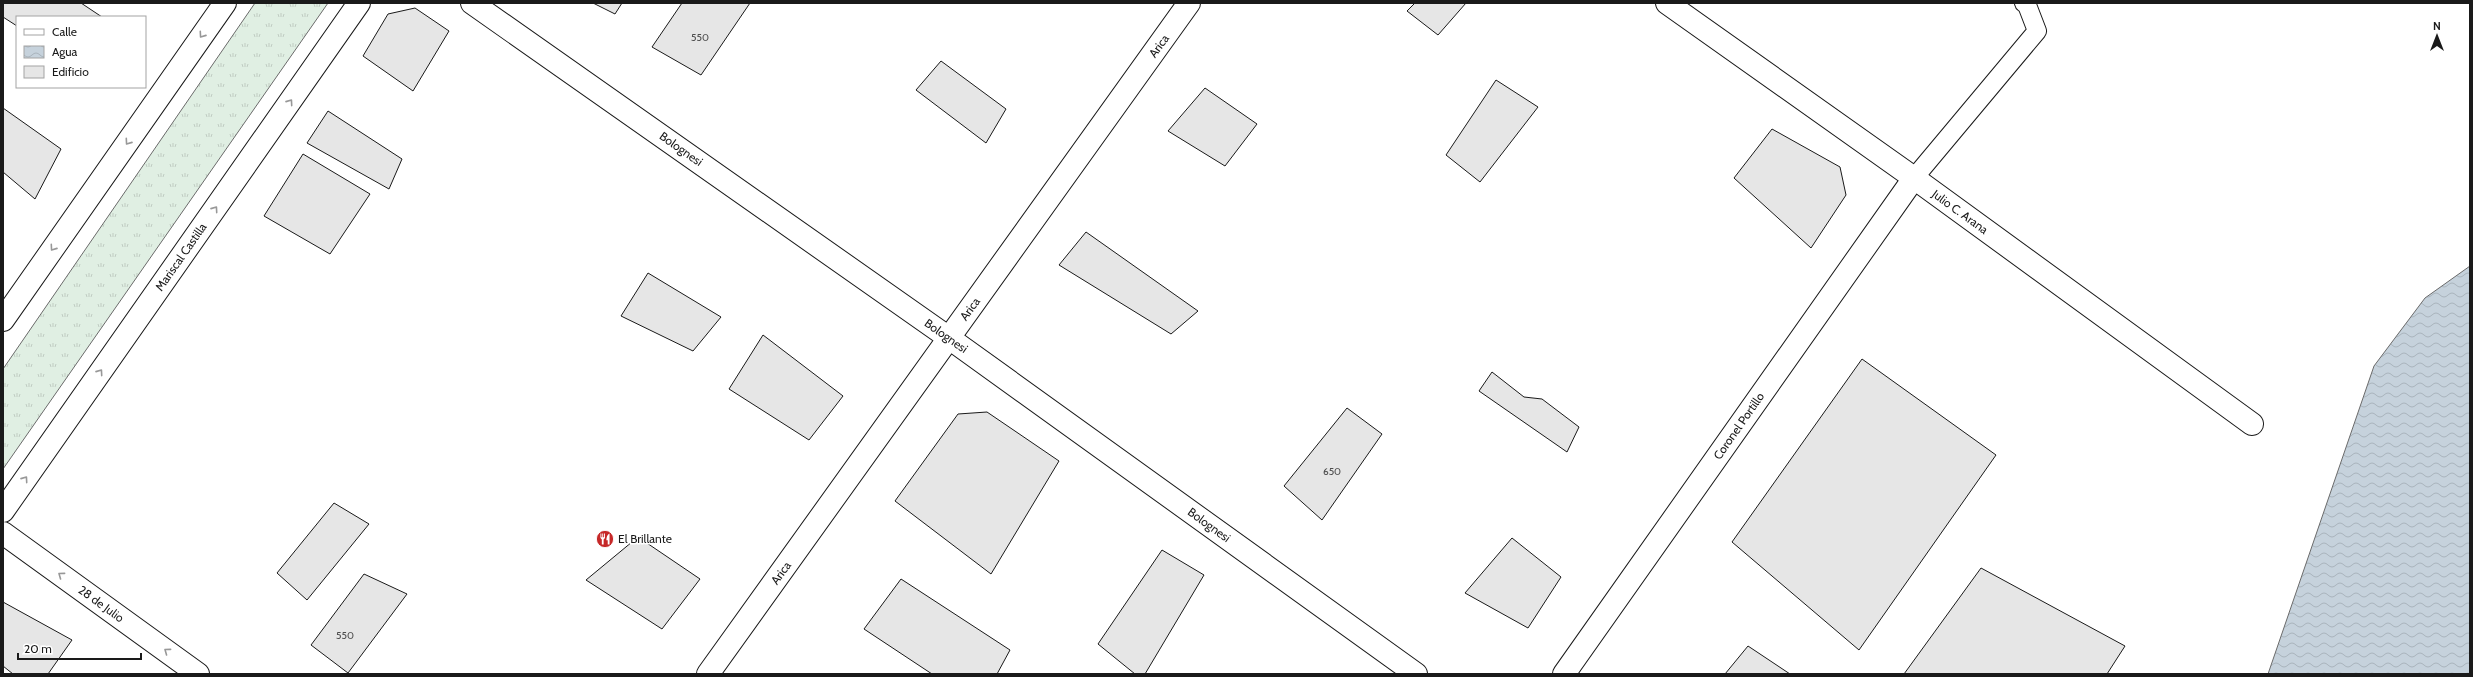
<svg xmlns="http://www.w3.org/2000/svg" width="2473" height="677" font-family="Cabin,sans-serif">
<defs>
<pattern id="grass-tufts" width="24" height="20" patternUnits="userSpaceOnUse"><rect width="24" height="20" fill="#e0efe3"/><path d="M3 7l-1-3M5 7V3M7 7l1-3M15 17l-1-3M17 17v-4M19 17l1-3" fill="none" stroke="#c0ccc2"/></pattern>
<pattern id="water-waves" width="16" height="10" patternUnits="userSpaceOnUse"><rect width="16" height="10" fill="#c6d2dc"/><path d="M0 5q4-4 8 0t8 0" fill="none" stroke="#aab4bc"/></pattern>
</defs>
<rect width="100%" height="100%" fill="#fff"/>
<polygon fill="url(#grass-tufts)" stroke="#6a6a6a" points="255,3 328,3 3,469 3,369"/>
<polygon fill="url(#water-waves)" stroke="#6a6a6a" points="2470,266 2470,674 2268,674 2374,366 2425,298"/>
<g fill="#e6e6e6" stroke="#1a1a1a">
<polygon points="3,3 81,3 102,17 17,17 17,26 3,17"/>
<polygon points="593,3 622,3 615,14"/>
<polygon points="682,3 750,3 701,75 652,47"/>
<polygon points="1415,3 1466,3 1438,35 1407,11"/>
<polygon points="415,8 449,31 413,91 363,56 388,14"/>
<polygon points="941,61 1006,109 986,143 916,90"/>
<polygon points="1496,80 1538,107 1480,182 1446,155"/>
<polygon points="1205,88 1257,124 1225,166 1168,131"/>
<polygon points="3,108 61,149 35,199 3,172"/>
<polygon points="328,111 402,159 389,189 307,143"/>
<polygon points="1772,129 1840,167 1846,195 1811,248 1734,178"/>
<polygon points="303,154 370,194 330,254 264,216"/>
<polygon points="1086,232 1198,311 1171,334 1059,265"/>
<polygon points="648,273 721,317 693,351 621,316"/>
<polygon points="763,335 843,396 809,440 729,389"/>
<polygon points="1862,359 1996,455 1859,650 1732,542"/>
<polygon points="1492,372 1524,397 1542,399 1579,427 1567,452 1479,391"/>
<polygon points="1347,408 1382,434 1322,520 1284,486"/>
<polygon points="987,412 1059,461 991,574 895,501 958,414"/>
<polygon points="334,503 369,524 307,600 277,573"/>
<polygon points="638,537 700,579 662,629 586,580"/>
<polygon points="1512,538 1561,577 1528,628 1465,593"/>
<polygon points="1162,550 1204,575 1145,674 1135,674 1098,644"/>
<polygon points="1981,568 2125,646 2107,674 1904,674"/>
<polygon points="364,574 407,594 348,673 311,645"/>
<polygon points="901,579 1010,650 997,674 932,674 864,629"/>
<polygon points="3,602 72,640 48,674 13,674 3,666"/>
<polygon points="1748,646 1790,674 1725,674"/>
</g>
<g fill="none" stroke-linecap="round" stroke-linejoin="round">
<defs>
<polyline id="lane" points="1914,178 2037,31 2027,5 2024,3"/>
<g id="street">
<polyline points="472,3 949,338 1416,674"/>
<polyline points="1667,3 1914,178 2252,424"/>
<polyline points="3,533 198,674"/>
<polyline points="708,674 1189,3"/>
<polyline points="1564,674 1914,178"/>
</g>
<g id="secondary">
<polyline points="3,320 225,3"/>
<polyline points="3,511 359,3"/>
</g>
</defs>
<use href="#lane" stroke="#1a1a1a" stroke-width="20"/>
<use href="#street" stroke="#1a1a1a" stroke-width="24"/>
<use href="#secondary" stroke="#1a1a1a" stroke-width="24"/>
<use href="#lane" stroke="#fff" stroke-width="18"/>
<use href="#street" stroke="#fff" stroke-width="22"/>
<use href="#secondary" stroke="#fff" stroke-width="22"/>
</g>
<defs><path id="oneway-chevron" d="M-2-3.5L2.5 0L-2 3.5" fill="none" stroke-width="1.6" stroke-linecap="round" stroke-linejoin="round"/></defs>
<g stroke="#989898">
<use href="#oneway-chevron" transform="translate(202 35) rotate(125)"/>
<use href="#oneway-chevron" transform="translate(290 102) rotate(-55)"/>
<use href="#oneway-chevron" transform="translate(128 142) rotate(125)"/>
<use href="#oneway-chevron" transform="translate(215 209) rotate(-55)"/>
<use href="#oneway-chevron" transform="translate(53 248) rotate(125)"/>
<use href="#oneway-chevron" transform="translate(100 372) rotate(-55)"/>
<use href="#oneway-chevron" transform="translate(25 479) rotate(-55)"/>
<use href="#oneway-chevron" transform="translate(61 575) rotate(-144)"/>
<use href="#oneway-chevron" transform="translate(167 651) rotate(-144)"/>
</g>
<defs>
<symbol id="restaurant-disc" viewBox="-11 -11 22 22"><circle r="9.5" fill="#c62828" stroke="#fff"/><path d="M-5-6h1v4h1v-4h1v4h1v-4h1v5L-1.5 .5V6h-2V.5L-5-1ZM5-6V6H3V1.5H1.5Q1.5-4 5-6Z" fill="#fff"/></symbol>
</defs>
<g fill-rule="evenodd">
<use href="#restaurant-disc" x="595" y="529" width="20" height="20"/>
</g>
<g text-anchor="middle" stroke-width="3" stroke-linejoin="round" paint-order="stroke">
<g font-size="10" fill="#4d4d4d">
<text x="700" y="41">550</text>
<text x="1332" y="475">650</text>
<text x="345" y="639">550</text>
</g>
<g font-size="12" fill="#1a1a1a" stroke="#fff">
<text transform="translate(1159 46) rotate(-54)" y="4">Arica</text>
<text transform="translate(681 149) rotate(35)" y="4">Bolognesi</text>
<text transform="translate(1960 212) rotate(36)" y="4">Julio C. Arana</text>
<text transform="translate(181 257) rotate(-55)" y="4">Mariscal Castilla</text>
<text transform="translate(970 309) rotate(-54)" y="4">Arica</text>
<text transform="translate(946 336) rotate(35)" y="4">Bolognesi</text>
<text transform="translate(1739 426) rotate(-55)" y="4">Coronel Portillo</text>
<text transform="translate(1209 525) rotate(36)" y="4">Bolognesi</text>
<text transform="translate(781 573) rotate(-54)" y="4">Arica</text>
<text transform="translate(101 604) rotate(36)" y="4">28 de Julio</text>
</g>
<g font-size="12" fill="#1a1a1a" stroke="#fff" text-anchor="start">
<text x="618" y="543">El Brillante</text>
</g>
</g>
<rect width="2473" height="677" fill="none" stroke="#1a1a1a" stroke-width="8"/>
<rect x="16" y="16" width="130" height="72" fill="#ffffff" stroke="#a3a3a3"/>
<rect x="24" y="29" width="20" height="6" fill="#ffffff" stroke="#a3a3a3"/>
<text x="52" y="36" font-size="12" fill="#1a1a1a">Calle</text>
<rect x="24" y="46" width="20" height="12" fill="url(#water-waves)" stroke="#a3a3a3"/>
<text x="52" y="56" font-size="12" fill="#1a1a1a">Agua</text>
<rect x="24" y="66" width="20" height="12" fill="#e6e6e6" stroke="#a3a3a3"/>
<text x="52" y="76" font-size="12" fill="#1a1a1a">Edificio</text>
<g transform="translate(2437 36)" stroke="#ffffff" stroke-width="3" paint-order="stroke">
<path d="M0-3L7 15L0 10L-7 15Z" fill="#1a1a1a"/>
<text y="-6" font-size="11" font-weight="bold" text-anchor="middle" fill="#1a1a1a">N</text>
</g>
<path d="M18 653v6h123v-6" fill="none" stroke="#1a1a1a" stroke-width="2"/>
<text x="24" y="653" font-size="12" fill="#1a1a1a" stroke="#ffffff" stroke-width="3" paint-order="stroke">20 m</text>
</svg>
